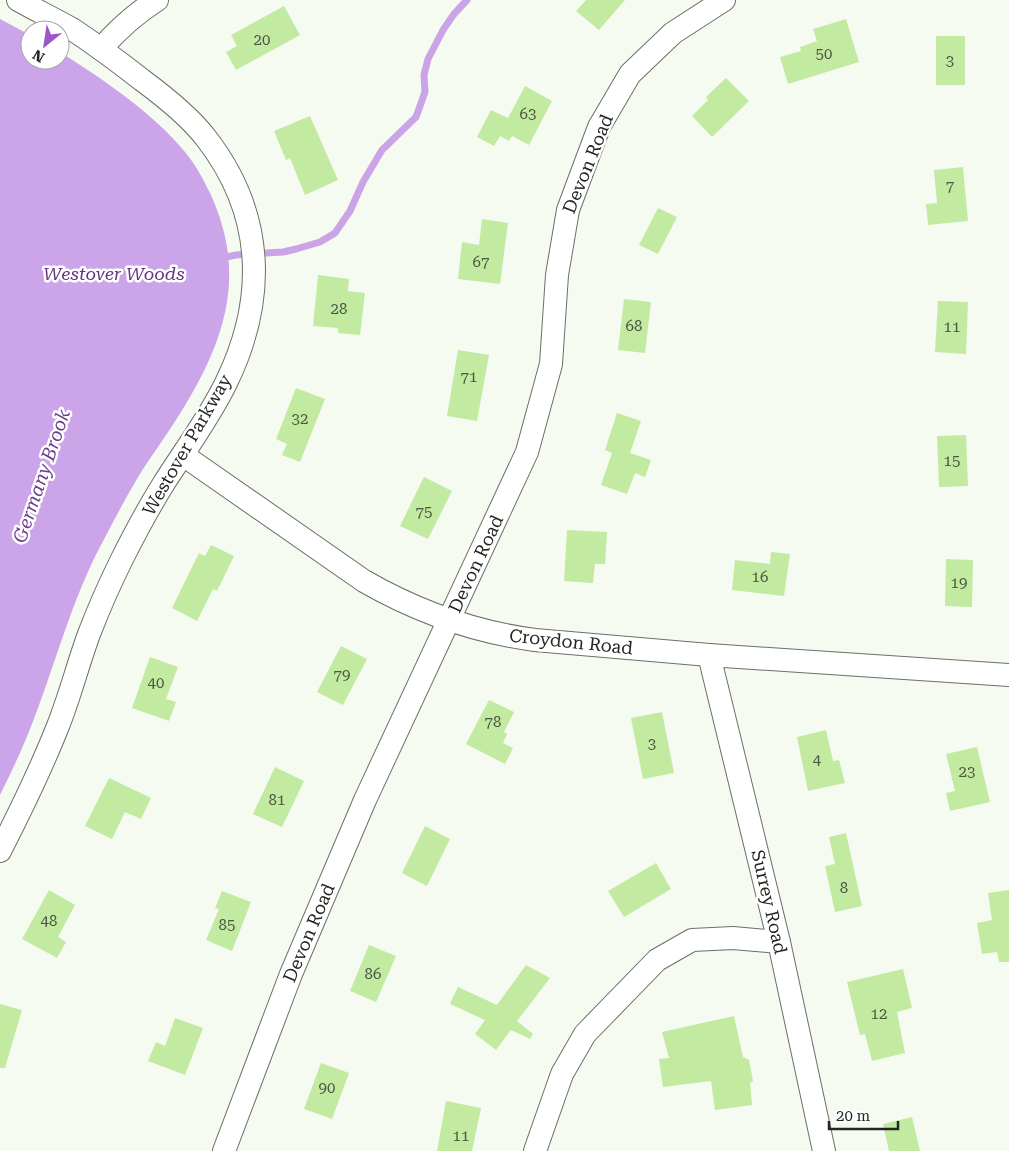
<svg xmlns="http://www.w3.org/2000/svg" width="1009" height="1151" font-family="'Roboto Serif',serif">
<rect width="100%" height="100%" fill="#f6fbf1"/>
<path fill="#cba4e9" d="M0 19 30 35V60H60V52C104 80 152 112 185 152 196 165 203 179 210 193 239 256 234 311 203 373 186 407 164 438 143 469 128 493 114 520 101 545 72 600 57 658 35 716 25 743 13 769 0 795Z"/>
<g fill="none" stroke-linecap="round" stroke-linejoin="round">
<polyline stroke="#cba4e8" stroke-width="7" points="0,660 39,529 79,424 91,341 160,273 172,264 201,262 236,255 283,252 296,249 320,242 335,233 350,211 363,182 382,150 416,117 425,92 424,75 428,59 443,30 454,14 467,0"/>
</g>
<g fill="#c2eaa1">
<polygon points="586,0 625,0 599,30 576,11"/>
<polygon points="284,6 300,35 236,70 226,52 237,46 231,35"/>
<polygon points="846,19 859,62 788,84 780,57 801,51 800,47 817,41 813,29"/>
<rect x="936" y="36" width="29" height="49"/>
<polygon points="726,78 749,101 712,137 692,116 708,100 706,97"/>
<polygon points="525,86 552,101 529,145 512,136 509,141 500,136 494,146 477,137 491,110 508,118"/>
<polygon points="310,116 338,180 305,195 290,158 286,160 274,131"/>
<polygon points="963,167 968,221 928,225 926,204 937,203 934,170"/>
<polygon points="658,208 677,217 658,254 639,245"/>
<polygon points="482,219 508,223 500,284 458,279 462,242 479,245"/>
<polygon points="318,275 349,279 348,291 365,293 360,335 338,333 338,328 313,326"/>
<polygon points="624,299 651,302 645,353 618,350"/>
<polygon points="938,301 968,302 966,354 935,352"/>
<polygon points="458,350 489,355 477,421 447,416"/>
<polygon points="296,388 325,399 300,462 282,455 287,444 276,439"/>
<polygon points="617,413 641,421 630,453 651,460 645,477 635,473 627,494 601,485 612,453 605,450"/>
<polygon points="966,435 968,486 939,487 937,436"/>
<polygon points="424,477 452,491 428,539 400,526"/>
<polygon points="567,530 607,532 605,564 595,564 593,583 564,581"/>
<polygon points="211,545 234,556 217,591 213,589 197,621 172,608 199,553 205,556"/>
<polygon points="771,552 790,554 784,596 732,590 735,560 770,564"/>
<polygon points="946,559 973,560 972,607 945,606"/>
<polygon points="341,646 367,659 343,705 317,692"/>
<polygon points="150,657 178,667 166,699 176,702 169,721 132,708"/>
<polygon points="489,700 514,712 504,732 507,734 503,743 513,748 505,764 466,744"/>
<polygon points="662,712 674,773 643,779 631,718"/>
<polygon points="826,730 833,761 839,760 845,783 808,791 797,737"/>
<polygon points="977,747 990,802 950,811 946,793 955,791 946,754"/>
<polygon points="275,767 304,781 282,827 253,814"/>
<polygon points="109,778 151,798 141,819 125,812 112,839 85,826"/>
<polygon points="425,826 450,839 427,886 402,873"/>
<polygon points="846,833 862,906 835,912 825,866 835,864 829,837"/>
<polygon points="656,863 671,889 624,917 608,891"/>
<polygon points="49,890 75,905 58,937 66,942 57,958 22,939"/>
<polygon points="1009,890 1009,962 999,962 997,952 982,954 977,923 992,920 988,893"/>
<polygon points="222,891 251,902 232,951 206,940 219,909 215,908"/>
<polygon points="369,945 396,956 376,1002 350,991"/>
<polygon points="526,965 550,978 517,1021 533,1034 530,1039 511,1030 496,1050 475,1034 485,1020 450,1004 458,987 497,1005"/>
<polygon points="903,969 912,1008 897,1012 905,1053 872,1061 865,1034 860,1035 847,982"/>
<polygon points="0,1004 22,1010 5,1068 0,1068"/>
<polygon points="734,1016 743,1057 749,1060 753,1081 750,1083 752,1105 715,1110 711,1081 663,1087 659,1059 669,1058 662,1032"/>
<polygon points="175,1018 203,1028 185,1075 148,1061 156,1042 165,1046"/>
<polygon points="321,1063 349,1073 332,1119 304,1109"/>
<polygon points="446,1101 481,1108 472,1151 437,1151"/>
<polygon points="912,1117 920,1151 889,1151 883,1124"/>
</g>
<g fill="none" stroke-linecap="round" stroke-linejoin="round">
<defs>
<g id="minor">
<path d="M101 49C118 29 135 14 157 0"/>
<path d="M183 455 364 581C418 612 474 632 535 640L709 655 1009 675"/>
<polyline points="709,655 779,942 824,1151"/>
<path d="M0 851C21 810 41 769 58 726 70 696 78 664 89 634 99 608 110 583 122 559 135 533 149 507 164 483 185 450 209 418 226 383 267 299 265 214 206 138 189 116 165 97 142 80 119 62 96 45 72 29 54 19 36 10 18 0"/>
<polyline points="224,1151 291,974 365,800 527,452 551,364 557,275 568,210 599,127 630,74 673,33 724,0"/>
<polyline points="535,1151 562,1074 585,1034 657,960 692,940 733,938 779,942"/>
</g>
</defs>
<use href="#minor" stroke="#6b7067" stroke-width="24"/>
<use href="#minor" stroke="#fff" stroke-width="22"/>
</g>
<g text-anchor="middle" stroke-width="5" stroke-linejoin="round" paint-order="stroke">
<g font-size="15" fill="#4c5742">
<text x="262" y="45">20</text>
<text x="824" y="59">50</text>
<text x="950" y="66">3</text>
<text x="528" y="119">63</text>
<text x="950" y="191">7</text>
<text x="481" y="267">67</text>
<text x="339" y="314">28</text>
<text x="634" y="331">68</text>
<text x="952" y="332">11</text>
<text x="469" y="382">71</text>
<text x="300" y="424">32</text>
<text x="952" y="466">15</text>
<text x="424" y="517">75</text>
<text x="760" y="582">16</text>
<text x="959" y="588">19</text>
<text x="342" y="680">79</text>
<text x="156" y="688">40</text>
<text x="493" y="727">78</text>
<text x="652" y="749">3</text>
<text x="817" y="765">4</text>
<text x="967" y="777">23</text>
<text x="277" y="805">81</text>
<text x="844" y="893">8</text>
<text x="49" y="926">48</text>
<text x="227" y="930">85</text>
<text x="373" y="979">86</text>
<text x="879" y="1019">12</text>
<text x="327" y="1093">90</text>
<text x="461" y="1141">11</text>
</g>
<g font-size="18" fill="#242622" stroke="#fff">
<text transform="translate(588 164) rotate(-68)" y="6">Devon Road</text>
<text transform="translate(187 445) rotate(-60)" y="6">Westover Parkway</text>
<text transform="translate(476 564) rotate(-65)" y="6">Devon Road</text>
<text transform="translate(571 642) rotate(6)" y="6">Croydon Road</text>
<text transform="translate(769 902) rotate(77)" y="6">Surrey Road</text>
<text transform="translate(309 933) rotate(-67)" y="6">Devon Road</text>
</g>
<g font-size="18" font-style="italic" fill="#643384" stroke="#fff">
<text x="114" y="280">Westover Woods</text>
</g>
<g font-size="19" font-style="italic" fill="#6c3c8d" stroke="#fff">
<text transform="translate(41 476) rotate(-71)" y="7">Germany Brook</text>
</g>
</g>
<g transform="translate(45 45) rotate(210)"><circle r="24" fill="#ffffff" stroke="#a7a8a7"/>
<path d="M0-4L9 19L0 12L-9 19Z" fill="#9d56cb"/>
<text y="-8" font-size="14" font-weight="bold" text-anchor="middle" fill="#242622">N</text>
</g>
<path d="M829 1121v8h69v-8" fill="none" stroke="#242622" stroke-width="2.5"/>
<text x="836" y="1121" font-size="15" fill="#242622" stroke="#ffffff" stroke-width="4" paint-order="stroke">20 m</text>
</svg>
